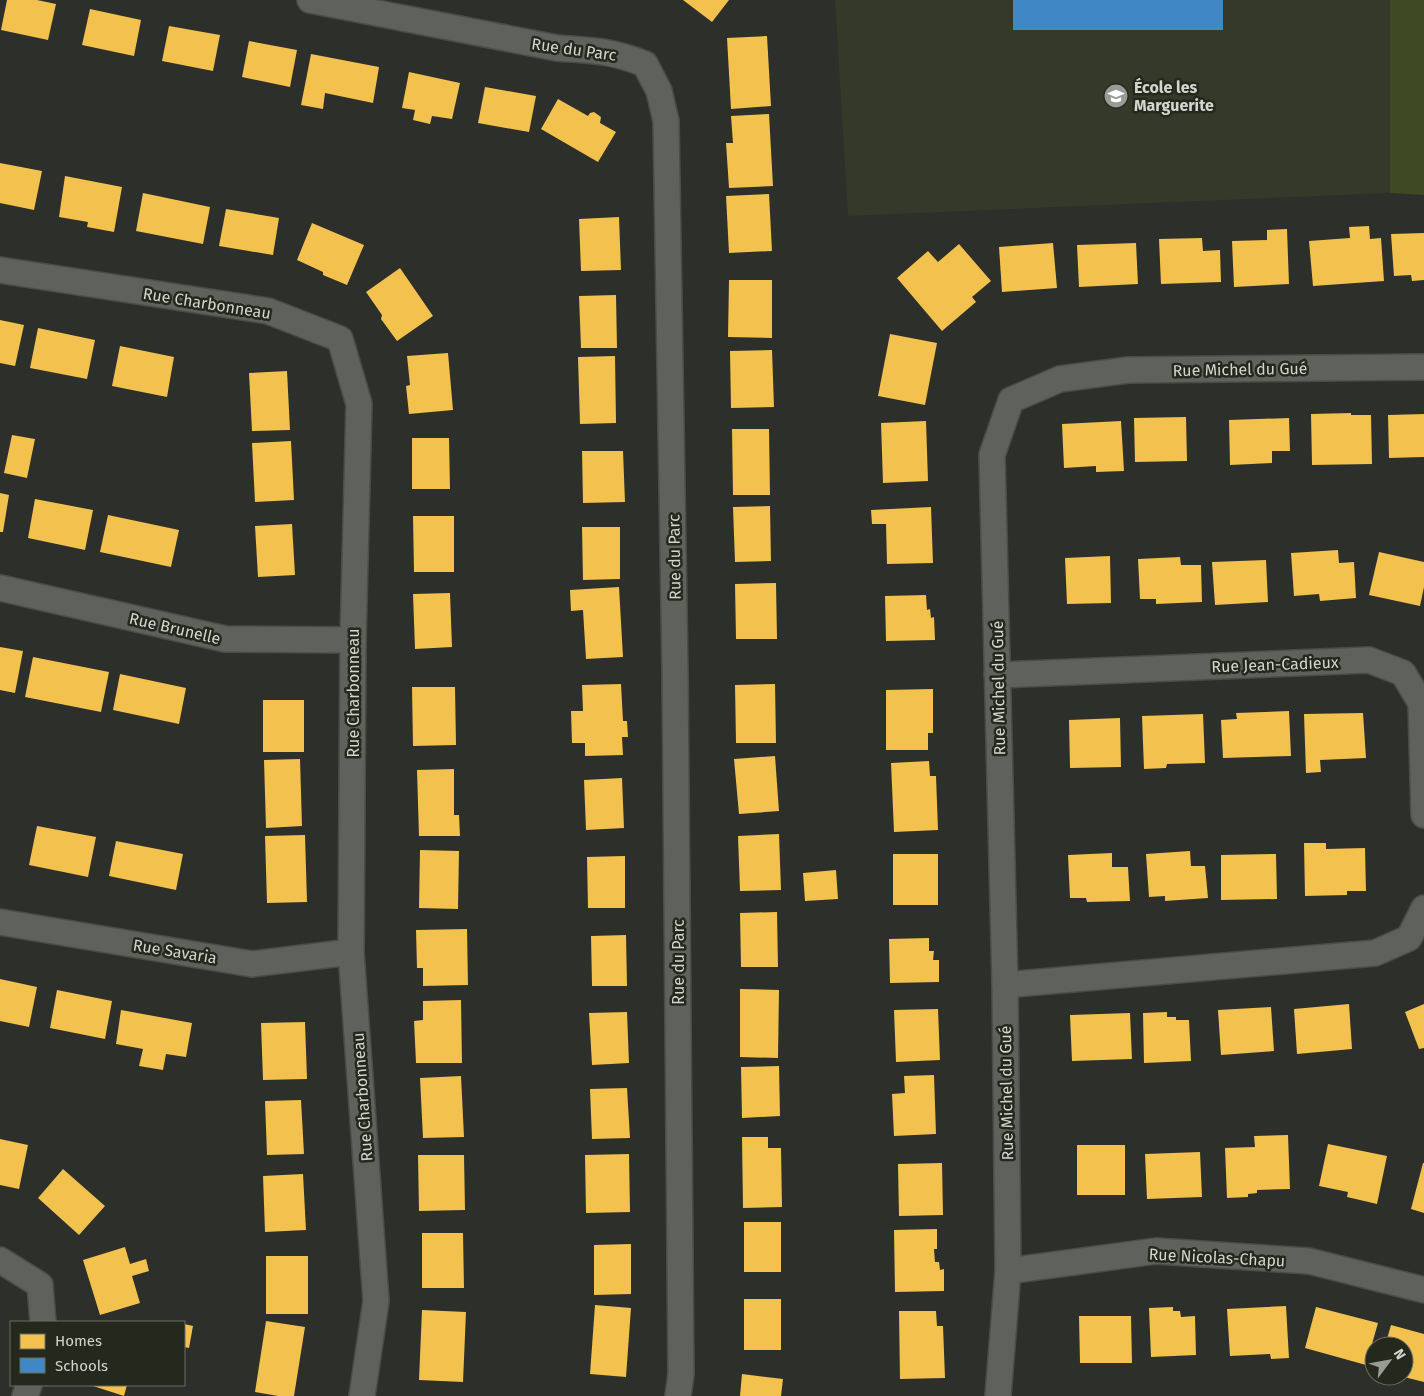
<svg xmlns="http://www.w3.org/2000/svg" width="1424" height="1396" font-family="'Fira Sans',sans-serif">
<rect width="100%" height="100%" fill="#2d2f2a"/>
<polygon fill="#343929" points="835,0 1390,0 1390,193 848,216"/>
<polygon fill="#3f4922" points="1390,0 1424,0 1424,195 1390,193"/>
<g fill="#f2c14e">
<polygon points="7,0 37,0 56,4 48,40 1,30"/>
<polygon points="683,0 729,0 712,22"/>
<polygon points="90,9 141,20 134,56 82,45"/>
<polygon points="169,26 220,35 213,71 162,61"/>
<polygon points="767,36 771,106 731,109 727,38"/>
<polygon points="249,41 297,50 290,87 242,77"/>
<polygon points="311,54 379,67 373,103 325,93 323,109 301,105"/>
<polygon points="409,72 460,83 452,119 432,116 430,124 413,120 415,110 402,108"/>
<polygon points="485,87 536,96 529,132 478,123"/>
<polygon points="558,99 588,116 590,113 594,112 601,117 600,123 616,132 598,162 541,129"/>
<polygon points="769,114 773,186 729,188 726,143 733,143 731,116"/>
<polygon points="0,163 42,171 34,210 0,203"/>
<polygon points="65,176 122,187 114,232 87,227 88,222 59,217"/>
<polygon points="143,193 210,207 203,244 136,231"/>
<polygon points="769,194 772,251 729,253 726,196"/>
<polygon points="226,209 279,218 273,255 219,246"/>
<polygon points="619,217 621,270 581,271 579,219"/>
<polygon points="312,223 364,245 347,285 323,275 323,272 297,260"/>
<polygon points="1369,226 1370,239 1381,238 1384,281 1313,286 1309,241 1350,238 1349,227"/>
<polygon points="1287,229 1289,284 1234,287 1232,241 1267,240 1267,230"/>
<polygon points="1424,233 1424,280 1412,281 1411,275 1394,276 1391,234"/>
<polygon points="1202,238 1203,251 1220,250 1221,282 1161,284 1159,239"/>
<polygon points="1053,243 1057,288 1002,292 999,247"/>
<polygon points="1136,243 1138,284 1079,287 1077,245"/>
<polygon points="959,244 991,281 972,297 976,302 942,331 897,278 928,251 938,262"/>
<polygon points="400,268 433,316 397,341 381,319 382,315 366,292"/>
<polygon points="729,280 772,280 772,338 728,337"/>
<polygon points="616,295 617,348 581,348 579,296"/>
<polygon points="0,320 24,325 15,366 0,363"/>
<polygon points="38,328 95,340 87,379 30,368"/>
<polygon points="890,334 937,343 925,405 878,396"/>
<polygon points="120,346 174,357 167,397 112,386"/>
<polygon points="772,350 774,407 731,408 730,351"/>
<polygon points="448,353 453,410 409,414 406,386 410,385 407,356"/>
<polygon points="615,356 616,423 580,424 578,357"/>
<polygon points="287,371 290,430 252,431 249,373"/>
<polygon points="1351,413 1351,415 1371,415 1372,464 1312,465 1311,414"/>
<polygon points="1424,414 1424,457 1389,458 1388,415"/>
<polygon points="1186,417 1187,461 1135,462 1134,418"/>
<polygon points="1289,418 1290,451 1272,451 1272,463 1230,465 1229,420"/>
<polygon points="926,421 928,481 883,483 881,423"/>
<polygon points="1121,421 1124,471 1096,472 1096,466 1064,468 1062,424"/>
<polygon points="732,429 769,429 770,495 733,495"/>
<polygon points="12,435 35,439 27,478 4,473"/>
<polygon points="412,438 449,438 450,489 412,489"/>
<polygon points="291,441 294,500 255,502 252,443"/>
<polygon points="582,451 623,451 625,502 583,503"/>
<polygon points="0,493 9,495 3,532 0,532"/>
<polygon points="35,499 93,510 85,550 28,538"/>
<polygon points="770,506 771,561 735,562 733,507"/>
<polygon points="931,507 933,563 887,564 886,524 872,524 871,510"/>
<polygon points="108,515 179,530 171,567 100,552"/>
<polygon points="413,516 454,516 454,572 414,572"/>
<polygon points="292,524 295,575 258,577 255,526"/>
<polygon points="582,527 620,527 620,579 583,580"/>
<polygon points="1338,550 1339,563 1354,562 1356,598 1320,601 1319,594 1294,596 1291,553"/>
<polygon points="1379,552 1424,562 1424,587 1420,606 1369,595"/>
<polygon points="1110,556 1111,603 1067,604 1065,558"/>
<polygon points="1180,557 1181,565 1201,565 1202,602 1156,604 1156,599 1140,599 1138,559"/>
<polygon points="1266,560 1268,602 1215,605 1212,562"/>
<polygon points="776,583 777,639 736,639 735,584"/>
<polygon points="619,587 623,657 586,659 583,610 571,611 570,590"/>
<polygon points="450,593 452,647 415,649 413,594"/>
<polygon points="926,595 927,610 930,609 931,618 934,617 935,640 886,641 885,596"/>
<polygon points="0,647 23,651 15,693 0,690"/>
<polygon points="33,657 109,672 101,712 25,697"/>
<polygon points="120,674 186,688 179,724 113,710"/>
<polygon points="621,684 623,721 627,721 628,737 622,737 623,755 585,756 585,743 572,743 571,711 583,711 582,685"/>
<polygon points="775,684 776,743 736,743 735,685"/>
<polygon points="412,687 455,687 456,745 413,746"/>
<polygon points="933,689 933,733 928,733 928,750 886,750 886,690"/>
<rect x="263" y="700" width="41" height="52"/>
<polygon points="1289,711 1291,756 1223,758 1221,720 1237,719 1236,713"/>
<polygon points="1363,713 1366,758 1320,760 1321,772 1306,773 1304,714"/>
<polygon points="1203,714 1205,763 1167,764 1166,768 1144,769 1142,716"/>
<polygon points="1120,718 1121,767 1070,768 1069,720"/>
<polygon points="775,756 779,811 739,814 734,759"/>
<polygon points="300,759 302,826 266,828 264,760"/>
<polygon points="929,761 930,776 936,776 938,830 894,832 891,763"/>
<polygon points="454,769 454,815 459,815 460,836 419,836 417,770"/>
<polygon points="622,778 624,828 586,830 584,780"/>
<polygon points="37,826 96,837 88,877 29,865"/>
<polygon points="779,834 781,890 740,891 738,836"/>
<polygon points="305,835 307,902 267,903 265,836"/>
<polygon points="116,841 183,854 176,890 109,876"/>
<polygon points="1304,843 1326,843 1326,849 1365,848 1366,891 1347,891 1347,895 1305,896"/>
<polygon points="420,850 459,851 458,909 419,908"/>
<polygon points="1190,851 1191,866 1205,866 1208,898 1165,901 1165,896 1149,897 1146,854"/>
<polygon points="1112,853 1112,867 1128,867 1130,901 1087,902 1086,898 1070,898 1068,855"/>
<rect x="893" y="854" width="45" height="51"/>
<polygon points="1276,854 1277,899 1221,900 1221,855"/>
<polygon points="625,856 625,908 588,908 587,857"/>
<polygon points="836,870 838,899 805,901 803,873"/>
<polygon points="777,912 778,967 741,967 740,913"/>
<polygon points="467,929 468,985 423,986 423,968 417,968 416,930"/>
<polygon points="626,935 627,986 592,986 591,936"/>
<polygon points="929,938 929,951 934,951 933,960 939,960 939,982 890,983 889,939"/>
<polygon points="0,979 37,987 29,1027 0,1021"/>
<polygon points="740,989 779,990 778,1058 740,1057"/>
<polygon points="57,990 112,1001 105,1039 50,1028"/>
<polygon points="461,1000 462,1063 416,1063 414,1021 423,1020 423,1001"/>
<polygon points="1349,1004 1352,1049 1297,1054 1294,1009"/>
<polygon points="1424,1004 1424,1048 1419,1049 1405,1012"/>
<polygon points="1271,1007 1274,1051 1221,1055 1218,1010"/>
<polygon points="938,1009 940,1060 896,1062 894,1010"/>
<polygon points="121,1010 192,1023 186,1057 166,1054 163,1070 139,1066 143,1049 116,1044"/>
<polygon points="627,1012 629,1063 592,1065 589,1013"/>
<polygon points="1167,1012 1167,1017 1176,1017 1176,1020 1189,1020 1191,1061 1144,1063 1143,1013"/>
<polygon points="1130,1013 1132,1059 1072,1061 1070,1015"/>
<polygon points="305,1022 307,1079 263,1080 261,1023"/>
<polygon points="779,1066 780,1116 742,1118 741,1067"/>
<polygon points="934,1075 936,1134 894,1136 892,1094 905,1093 904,1076"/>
<polygon points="461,1076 464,1137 423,1138 420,1078"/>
<polygon points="627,1088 630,1138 592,1139 590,1089"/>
<polygon points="301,1100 304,1154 267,1155 265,1101"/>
<polygon points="1288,1135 1290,1189 1257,1190 1257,1193 1248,1194 1248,1197 1227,1198 1225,1148 1255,1147 1254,1136"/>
<polygon points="742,1137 768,1137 768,1148 781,1148 782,1207 743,1208"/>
<polygon points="0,1139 28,1145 19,1189 0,1185"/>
<polygon points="1328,1144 1387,1156 1377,1204 1347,1197 1348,1192 1319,1186"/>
<rect x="1077" y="1145" width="48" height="50"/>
<polygon points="1200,1152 1202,1197 1147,1199 1145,1154"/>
<polygon points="629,1154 630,1212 586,1213 585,1155"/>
<polygon points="418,1155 464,1155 465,1210 419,1211"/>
<polygon points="942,1163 943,1215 899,1216 898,1164"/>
<polygon points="1423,1163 1424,1163 1424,1213 1411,1209"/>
<polygon points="63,1169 105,1206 79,1235 38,1198"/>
<polygon points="303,1174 306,1230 265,1232 263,1176"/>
<rect x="744" y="1222" width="37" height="50"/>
<polygon points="937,1229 937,1249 934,1249 935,1262 939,1262 940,1270 944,1269 944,1291 895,1292 894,1230"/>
<polygon points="422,1233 463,1233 464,1288 422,1288"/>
<polygon points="631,1244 631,1294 594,1295 594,1245"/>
<polygon points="125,1247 130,1264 146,1259 149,1271 132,1276 140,1303 100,1315 83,1260"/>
<rect x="266" y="1256" width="42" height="58"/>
<rect x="744" y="1299" width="37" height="51"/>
<polygon points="595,1305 631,1308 626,1377 590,1374"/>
<polygon points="1286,1306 1289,1358 1271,1359 1270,1354 1230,1356 1227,1309"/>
<polygon points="1173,1307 1173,1311 1180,1311 1181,1317 1195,1316 1196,1355 1151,1357 1149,1308"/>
<polygon points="1316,1307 1378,1323 1366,1365 1305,1348"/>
<polygon points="422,1310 466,1312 463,1382 419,1380"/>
<polygon points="899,1311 936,1311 937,1326 943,1326 945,1378 900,1379"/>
<polygon points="1079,1316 1131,1316 1132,1363 1080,1363"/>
<polygon points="266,1321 305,1327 294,1396 278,1396 255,1392"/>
<polygon points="184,1324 193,1326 189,1348 184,1347"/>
<polygon points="1391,1325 1424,1334 1424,1382 1404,1377 1404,1346 1385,1346"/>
<polygon points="742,1374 783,1379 781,1396 740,1396"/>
<polygon points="90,1385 127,1385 124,1396"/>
</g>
<rect fill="#3f88c5" x="1013" y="0" width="210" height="30"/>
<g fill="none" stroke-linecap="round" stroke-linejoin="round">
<defs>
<g id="minor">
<path d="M310 0 557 48C591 50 613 51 645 64L659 91 666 121 675 671 681 1374 678 1396"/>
<polyline points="0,270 268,311 340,339 359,404 353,640 351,952 376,1301 362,1396"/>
<polyline points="0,588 225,639 353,640"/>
<polyline points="997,675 1369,660 1403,673 1421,703 1424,815"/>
<polyline points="0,922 252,964 351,952"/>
<polyline points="1005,985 1375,953 1409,938 1424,908"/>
<polyline points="0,1260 40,1285 43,1322"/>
<polyline points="1008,1271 1156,1251 1309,1261 1424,1290"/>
<polyline points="25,1396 29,1385"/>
<polyline points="998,1396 1008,1271 1005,985 992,455 1011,400 1060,379 1128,370 1424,367"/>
</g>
</defs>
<use href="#minor" stroke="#4b4c47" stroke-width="28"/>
<use href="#minor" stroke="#5f615c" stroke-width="25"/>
</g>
<defs>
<symbol id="school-disc" viewBox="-11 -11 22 22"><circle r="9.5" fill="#999b95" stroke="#25281d"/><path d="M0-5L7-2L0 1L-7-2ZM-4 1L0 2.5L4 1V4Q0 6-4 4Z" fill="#fff"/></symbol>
</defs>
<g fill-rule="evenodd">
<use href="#school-disc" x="1102" y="82" width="28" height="28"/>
</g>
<g text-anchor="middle" stroke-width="5" stroke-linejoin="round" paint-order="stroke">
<g font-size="16" fill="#d3d5ce" stroke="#25281d">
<text transform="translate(574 49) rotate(8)" y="6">Rue du Parc</text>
<text transform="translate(207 303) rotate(9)" y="6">Rue Charbonneau</text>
<text transform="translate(1240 369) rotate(-1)" y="6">Rue Michel du Gué</text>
<text transform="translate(674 557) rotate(-91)" y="6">Rue du Parc</text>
<text transform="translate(175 628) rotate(13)" y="6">Rue Brunelle</text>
<text transform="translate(1275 664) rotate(-2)" y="6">Rue Jean-Cadieux</text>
<text transform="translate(998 688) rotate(-91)" y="6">Rue Michel du Gué</text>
<text transform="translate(353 693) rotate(-90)" y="6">Rue Charbonneau</text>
<text transform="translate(175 951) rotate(9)" y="6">Rue Savaria</text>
<text transform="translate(678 962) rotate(-90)" y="6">Rue du Parc</text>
<text transform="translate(1006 1093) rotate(-91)" y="6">Rue Michel du Gué</text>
<text transform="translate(362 1097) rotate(-94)" y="6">Rue Charbonneau</text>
<text transform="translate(1217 1257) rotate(3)" y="6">Rue Nicolas-Chapu</text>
</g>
<g font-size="16" font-weight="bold" fill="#d3d5ce" stroke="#25281d" text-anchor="start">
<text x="1134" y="93">École les<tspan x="1134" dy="18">Marguerite</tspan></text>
</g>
</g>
<rect x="10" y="1321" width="175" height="65" fill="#25281d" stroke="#6b6d64"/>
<rect x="20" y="1334" width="25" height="15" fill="#f2c14e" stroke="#6b6d64"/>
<text x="55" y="1346" font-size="15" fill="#d3d5ce">Homes</text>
<rect x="20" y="1358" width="25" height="15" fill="#3f88c5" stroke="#6b6d64"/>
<text x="55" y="1371" font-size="15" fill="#d3d5ce">Schools</text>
<g transform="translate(1389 1361) rotate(58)"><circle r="24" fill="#25281d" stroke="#6b6d64"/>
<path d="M0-4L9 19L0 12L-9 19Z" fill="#999b95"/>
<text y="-8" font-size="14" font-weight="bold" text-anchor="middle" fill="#d3d5ce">N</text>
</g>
</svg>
